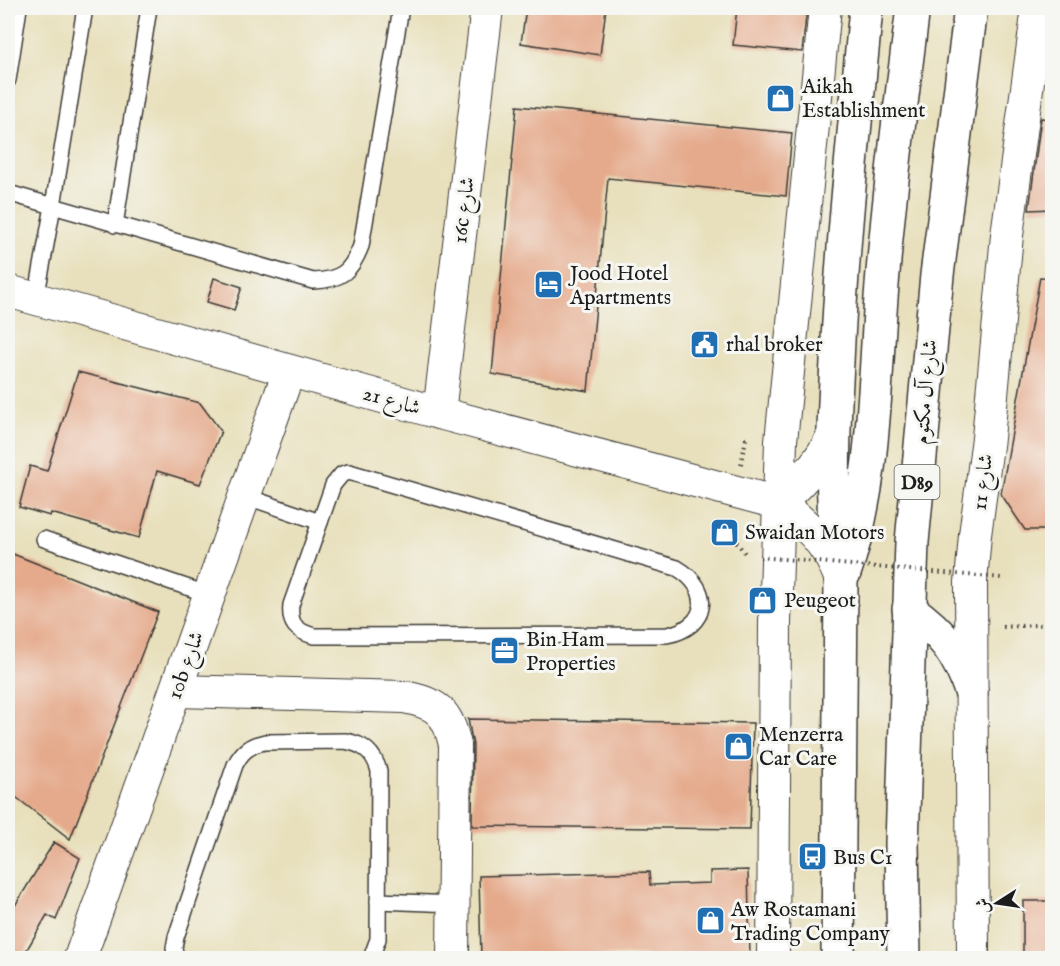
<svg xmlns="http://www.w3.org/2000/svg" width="1060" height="966" font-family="'IM FELL English',Amiri,serif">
<rect width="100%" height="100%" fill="#f6f6f2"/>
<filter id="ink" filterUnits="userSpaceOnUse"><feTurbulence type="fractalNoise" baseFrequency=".0167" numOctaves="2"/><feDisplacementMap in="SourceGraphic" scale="12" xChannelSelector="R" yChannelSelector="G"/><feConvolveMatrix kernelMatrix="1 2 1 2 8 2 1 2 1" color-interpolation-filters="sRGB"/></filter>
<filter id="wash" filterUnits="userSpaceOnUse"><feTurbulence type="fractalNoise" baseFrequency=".008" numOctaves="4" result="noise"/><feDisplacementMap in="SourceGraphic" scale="24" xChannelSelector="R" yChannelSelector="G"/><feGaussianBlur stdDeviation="1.35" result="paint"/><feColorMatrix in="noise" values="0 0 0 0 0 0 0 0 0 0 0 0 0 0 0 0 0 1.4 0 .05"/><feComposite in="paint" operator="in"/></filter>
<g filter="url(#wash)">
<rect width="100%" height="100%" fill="#e8e0bc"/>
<g id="blocks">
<g fill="#e5aa8c">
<polygon points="526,8 606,8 600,55 521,43"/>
<polygon points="737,8 807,8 802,52 733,45"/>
<polygon points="517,106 792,133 786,196 608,178 588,391 492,374"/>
<polygon points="1041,118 1053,119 1053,209 1029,210"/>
<polygon points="1040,277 1053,278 1053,530 1025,530 1001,494"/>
<polygon points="214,278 242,287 234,310 207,302"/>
<polygon points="78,372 200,403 221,431 200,484 157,471 139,538 51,513 50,516 19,507 30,466 47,471"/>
<polygon points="8,552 158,612 70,839 8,791"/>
<polygon points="468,719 753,723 750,829 472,826 473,745"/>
<polygon points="54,842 80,858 56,920 47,915 22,958 8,958 8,917"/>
<polygon points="748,870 750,958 648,958 648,955 481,958 479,876 649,872 650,885 710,883 710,871"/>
<rect x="1023" y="901" width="30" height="57"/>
</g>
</g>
</g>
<g filter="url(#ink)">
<use href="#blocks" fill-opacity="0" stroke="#3b3934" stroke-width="1.5"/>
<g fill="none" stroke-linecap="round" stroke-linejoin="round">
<defs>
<g id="service">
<polyline points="8,80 19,8"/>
<path d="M8 193 313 281C341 280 351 272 361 246L401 8"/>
<polyline points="115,225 149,8"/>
<polyline points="36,299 53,206 85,8"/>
<path d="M349 472 677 568C713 589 709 627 667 635L314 636C296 631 289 624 291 605L333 485 342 474Z"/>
<polyline points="245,496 320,522"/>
<polyline points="44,539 210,595"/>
<polyline points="378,901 454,904"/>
<path d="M176 958 174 948 176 937 235 765C242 751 250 745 265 742L345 741C364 744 374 753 379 771L378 939 371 958"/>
</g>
<g id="minor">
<path d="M8 291 439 413 778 503C808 525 826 542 840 577"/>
<polyline points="439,413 487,8"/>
<path d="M778 503C801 482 820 463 833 435"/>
<path d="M176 691 404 697C437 703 448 712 455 745L453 958"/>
<polyline points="80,958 289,371"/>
<polyline points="773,958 775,623 781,441 825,8"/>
<polyline points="973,958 971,582 975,535 988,438 1007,235 1038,8"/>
</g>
<g id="primary">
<path d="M844 573C875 486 874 390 881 298 888 201 901 104 913 8"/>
<path d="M909 609C943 633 958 653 971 691"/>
<path d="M838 958 841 580C830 507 833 435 837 362 842 243 855 126 866 8"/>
<polyline points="904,958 902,844 912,542 937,275 971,8"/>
</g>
</defs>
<use href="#service" stroke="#3b3934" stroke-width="18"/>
<use href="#minor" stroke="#3b3934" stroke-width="34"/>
<use href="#primary" stroke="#3b3934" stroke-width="36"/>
<g stroke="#3b3934" stroke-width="4" stroke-dasharray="1.5 4.5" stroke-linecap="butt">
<polyline points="741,464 746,439 750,439"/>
<polyline points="730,521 728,530 746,555"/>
<polyline points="1003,627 1052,624"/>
</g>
<use href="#service" stroke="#fff" stroke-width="15"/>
<use href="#minor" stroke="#fff" stroke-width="32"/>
<use href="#primary" stroke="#fff" stroke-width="33"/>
<polyline stroke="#3b3934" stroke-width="4" stroke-dasharray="1.5 4.5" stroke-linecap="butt" points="760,557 1002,578"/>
</g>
</g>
<defs>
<symbol id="shop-square" viewBox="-11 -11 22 22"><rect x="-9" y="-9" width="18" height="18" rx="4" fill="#1f6fb2" stroke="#f6f6f2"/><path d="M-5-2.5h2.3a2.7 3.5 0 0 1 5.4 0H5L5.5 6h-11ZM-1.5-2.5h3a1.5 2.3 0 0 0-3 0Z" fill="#fff"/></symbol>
<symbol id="hotel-square" viewBox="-11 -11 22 22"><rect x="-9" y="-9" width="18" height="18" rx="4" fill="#1f6fb2" stroke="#f6f6f2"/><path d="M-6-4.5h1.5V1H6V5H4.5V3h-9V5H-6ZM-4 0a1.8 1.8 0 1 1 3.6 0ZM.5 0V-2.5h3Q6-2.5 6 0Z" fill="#fff"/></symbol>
<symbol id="civic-square" viewBox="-11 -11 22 22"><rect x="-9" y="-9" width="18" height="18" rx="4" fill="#1f6fb2" stroke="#f6f6f2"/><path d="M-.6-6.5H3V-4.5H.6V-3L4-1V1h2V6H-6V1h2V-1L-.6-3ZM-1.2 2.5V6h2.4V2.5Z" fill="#fff"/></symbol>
<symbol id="office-square" viewBox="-11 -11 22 22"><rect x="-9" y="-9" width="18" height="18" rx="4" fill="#1f6fb2" stroke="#f6f6f2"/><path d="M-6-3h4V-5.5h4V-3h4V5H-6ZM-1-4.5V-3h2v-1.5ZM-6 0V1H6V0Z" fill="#fff"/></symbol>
<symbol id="bus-square" viewBox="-11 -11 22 22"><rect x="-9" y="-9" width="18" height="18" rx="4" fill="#1f6fb2" stroke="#f6f6f2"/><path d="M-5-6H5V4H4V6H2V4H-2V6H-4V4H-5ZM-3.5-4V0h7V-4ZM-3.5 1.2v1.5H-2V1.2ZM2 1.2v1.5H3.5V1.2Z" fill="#fff"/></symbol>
</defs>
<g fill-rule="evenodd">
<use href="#shop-square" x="764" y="82" width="33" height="33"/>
<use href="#hotel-square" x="532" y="268" width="33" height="33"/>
<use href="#civic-square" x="688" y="328" width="33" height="33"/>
<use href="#shop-square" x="708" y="516" width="33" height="33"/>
<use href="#shop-square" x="746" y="584" width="33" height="33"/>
<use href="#office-square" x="488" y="634" width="33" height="33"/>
<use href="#shop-square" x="722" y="730" width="33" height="33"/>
<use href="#bus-square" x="796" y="840" width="33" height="33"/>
<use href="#shop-square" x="694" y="904" width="33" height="33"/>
</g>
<g text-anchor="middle" stroke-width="6" stroke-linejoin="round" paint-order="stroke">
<rect fill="#f6f6f2" stroke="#5d5d5c" stroke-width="1.5" x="894.5" y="465" width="45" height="34" rx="4.5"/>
<g font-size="20" font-weight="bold" fill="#1c1c1c">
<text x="917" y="489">D89</text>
</g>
<g font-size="21" fill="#1c1c1c" stroke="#f6f6f2" text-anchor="start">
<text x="802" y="93">Aikah<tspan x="802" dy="24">Establishment</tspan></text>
<text x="570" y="280">Jood Hotel<tspan x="570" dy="24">Apartments</tspan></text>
<text x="726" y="351">rhal broker</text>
<text x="745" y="539">Swaidan Motors</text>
<text x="784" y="607">Peugeot</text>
<text x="526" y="646">Bin Ham<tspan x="526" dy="24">Properties</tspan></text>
<text x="759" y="741">Menzerra<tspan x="759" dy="24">Car Care</tspan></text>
<text x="833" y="864">Bus C1</text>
<text x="731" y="916">Aw Rostamani<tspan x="731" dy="24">Trading Company</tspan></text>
</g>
<g font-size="21" fill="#1c1c1c" stroke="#f6f6f2">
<text transform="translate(463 210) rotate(-83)" y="7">16c شارع</text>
<text transform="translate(925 392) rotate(-85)" y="7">شارع آل مكتوم</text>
<text transform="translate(392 400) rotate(16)" y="7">شارع 21</text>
<text transform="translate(982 482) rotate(-83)" y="7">شارع 11</text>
<text transform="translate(185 665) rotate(-70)" y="7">10b شارع</text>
</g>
</g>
<rect width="1060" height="966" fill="none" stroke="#f6f6f2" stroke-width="30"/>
<g transform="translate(997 903) rotate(258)" stroke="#f6f6f2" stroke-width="4.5" paint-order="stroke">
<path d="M0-4.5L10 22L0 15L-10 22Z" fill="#1c1c1c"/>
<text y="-9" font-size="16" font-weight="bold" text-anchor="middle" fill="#1c1c1c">ش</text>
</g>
</svg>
